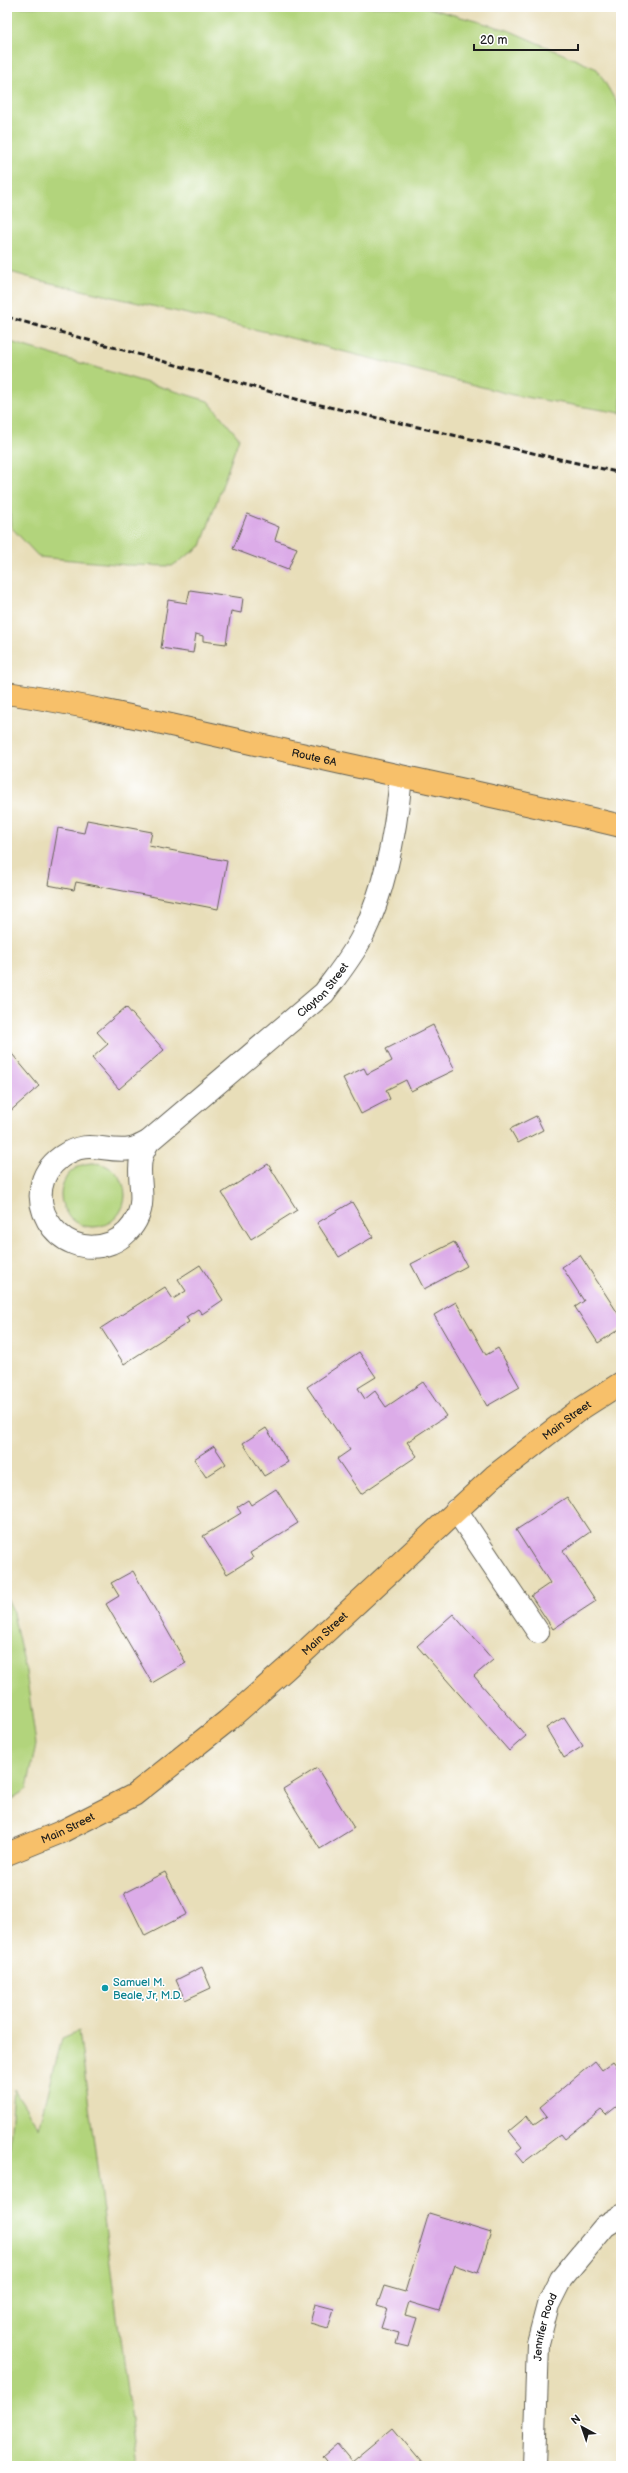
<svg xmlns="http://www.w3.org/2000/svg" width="628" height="2473" font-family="'Balsamiq Sans',sans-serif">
<rect width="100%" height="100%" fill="#fff"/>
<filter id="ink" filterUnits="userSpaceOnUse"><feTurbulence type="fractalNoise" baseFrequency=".025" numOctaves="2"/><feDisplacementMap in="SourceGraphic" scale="8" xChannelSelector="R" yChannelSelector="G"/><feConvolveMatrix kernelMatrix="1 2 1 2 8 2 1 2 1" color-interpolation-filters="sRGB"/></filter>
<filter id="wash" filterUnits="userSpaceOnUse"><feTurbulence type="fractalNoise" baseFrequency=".012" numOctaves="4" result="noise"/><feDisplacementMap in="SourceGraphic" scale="16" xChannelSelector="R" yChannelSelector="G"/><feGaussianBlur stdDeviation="0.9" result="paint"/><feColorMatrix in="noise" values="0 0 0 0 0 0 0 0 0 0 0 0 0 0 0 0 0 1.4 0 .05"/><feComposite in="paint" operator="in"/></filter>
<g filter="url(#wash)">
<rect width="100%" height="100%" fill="#e8deb9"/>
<g fill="#b2d47c" stroke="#67784c">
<polygon points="7,7 425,7 508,30 597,69 621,110 621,413 513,395 271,333 42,281 7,271"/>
<polygon points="7,341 208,401 239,438 201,546 172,566 126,565 39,557 11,527 7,471"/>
<circle cx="93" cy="1195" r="32"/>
<polygon points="7,1598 12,1609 26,1672 36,1744 27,1789 7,1802"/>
<polygon points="79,2031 137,2466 7,2466 7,2182 14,2089 39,2129 62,2038"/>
</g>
<g id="blocks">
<g fill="#dcace8">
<polygon points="247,514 279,527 275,540 297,548 288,570 233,549"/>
<polygon points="190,590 243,598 241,613 231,611 226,644 203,641 203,636 196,634 193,653 161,648 168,600 187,603"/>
<polygon points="87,820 152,832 149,846 227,861 218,909 76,882 74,890 48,885 58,828 84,833"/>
<polygon points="126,1007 164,1050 119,1089 92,1058 108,1044 97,1032"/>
<polygon points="433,1025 455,1070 411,1091 406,1080 386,1090 390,1099 361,1114 343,1078 364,1068 367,1074 392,1061 386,1049"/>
<polygon points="7,1048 39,1086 7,1114"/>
<polygon points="536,1116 543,1130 518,1143 510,1129"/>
<polygon points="268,1164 297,1210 251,1239 222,1193"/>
<polygon points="352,1202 373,1237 339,1257 317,1223"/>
<polygon points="454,1242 467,1266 424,1289 411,1264"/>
<polygon points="580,1255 621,1318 621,1328 598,1343 575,1307 584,1301 562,1267"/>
<polygon points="200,1265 223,1300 202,1314 198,1309 186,1317 189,1322 124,1364 101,1328 165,1287 173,1299 186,1291 178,1279"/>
<polygon points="456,1302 486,1355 498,1348 520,1387 487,1406 434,1315"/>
<polygon points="359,1352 376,1377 358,1388 365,1399 375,1391 386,1407 423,1382 446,1416 407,1442 417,1456 361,1494 337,1459 350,1450 307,1387"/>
<polygon points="266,1428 288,1462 264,1476 243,1443"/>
<polygon points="214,1446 226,1464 206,1477 194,1459"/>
<polygon points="276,1489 298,1523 250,1553 253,1558 227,1574 203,1536 241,1513 237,1507 248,1500 251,1505"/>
<polygon points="567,1497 590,1532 563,1551 596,1601 553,1629 531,1596 550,1583 516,1530"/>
<polygon points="133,1571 186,1663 152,1683 106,1604 119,1596 111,1583"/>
<polygon points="453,1614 493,1660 474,1676 526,1736 509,1751 417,1646"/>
<polygon points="564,1717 583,1746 564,1758 546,1728"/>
<polygon points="317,1768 354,1828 320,1849 283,1789"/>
<polygon points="165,1872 187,1914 145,1936 124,1893"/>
<polygon points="202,1967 211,1988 185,2000 176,1980"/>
<polygon points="595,2061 602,2070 613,2062 621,2072 621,2103 606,2115 601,2110 565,2139 561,2134 523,2163 515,2153 522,2147 509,2131 527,2116 534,2125 547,2116 540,2107"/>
<polygon points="429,2213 491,2232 478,2273 454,2265 439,2311 409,2302 405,2315 417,2318 408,2347 396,2344 399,2333 381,2328 387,2309 377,2306 384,2286 405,2292"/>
<polygon points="315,2304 334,2309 328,2328 310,2323"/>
<polygon points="393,2428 422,2463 419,2466 329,2466 322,2457 337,2444 352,2462"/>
</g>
</g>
</g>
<g filter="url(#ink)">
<use href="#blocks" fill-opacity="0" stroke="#636053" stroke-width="1"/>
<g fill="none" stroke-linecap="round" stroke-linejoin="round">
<defs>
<g id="minor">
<path id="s1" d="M148 1142 324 993C337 975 352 957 362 937 386 888 396 830 401 777"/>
<path d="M148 1142C146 1147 142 1153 141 1159 137 1178 146 1197 138 1216 133 1228 123 1238 111 1243 56 1264 14 1191 61 1157 89 1137 105 1154 131 1149 137 1148 143 1144 148 1142Z"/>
<polyline points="456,1510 538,1632"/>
<path id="s2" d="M534 2466 538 2343 548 2305 561 2279 605 2226 621 2216"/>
</g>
<g id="major">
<path id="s3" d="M7 693C106 708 203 733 301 754 407 778 515 800 621 826"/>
<path id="s4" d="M7 1854 61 1832 134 1795 227 1721 286 1669 494 1476 579 1410 621 1383"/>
</g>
</defs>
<use href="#minor" stroke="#636053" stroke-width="24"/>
<use href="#major" stroke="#636053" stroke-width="24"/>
<use href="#minor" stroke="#fff" stroke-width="22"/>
<use href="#major" stroke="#f7c06b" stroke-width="22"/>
<polyline stroke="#1c1c1c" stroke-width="3" stroke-dasharray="6 3" stroke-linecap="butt" points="7,317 303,401 621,473"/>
</g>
</g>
<circle fill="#0f9aa8" stroke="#fff" stroke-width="1.5" cx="105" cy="1988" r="4"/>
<g text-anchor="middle" stroke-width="3" stroke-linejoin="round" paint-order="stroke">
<g font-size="11" fill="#1c1c1c" stroke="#fff">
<text dy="4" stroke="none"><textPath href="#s3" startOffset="314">Route 6A</textPath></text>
<text dy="4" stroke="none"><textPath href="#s1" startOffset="232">Clayton Street</textPath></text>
<text dy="4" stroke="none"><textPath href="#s4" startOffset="713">Main Street</textPath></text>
<text dy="4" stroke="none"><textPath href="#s4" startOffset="390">Main Street</textPath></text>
<text dy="4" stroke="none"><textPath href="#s4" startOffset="66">Main Street</textPath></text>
<text dy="4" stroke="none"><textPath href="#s2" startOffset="140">Jennifer Road</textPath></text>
</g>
<g font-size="11" fill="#0d838f" stroke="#fff" text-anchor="start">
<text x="113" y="1986">Samuel M.<tspan x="113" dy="13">Beale, Jr, M.D.</tspan></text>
</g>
</g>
<rect width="628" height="2473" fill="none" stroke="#fff" stroke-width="24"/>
<g transform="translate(582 2427) rotate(320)" stroke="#ffffff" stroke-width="3" paint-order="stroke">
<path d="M0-3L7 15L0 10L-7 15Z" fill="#1c1c1c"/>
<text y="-6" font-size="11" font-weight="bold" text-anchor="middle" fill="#1c1c1c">N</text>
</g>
<path d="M474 44v6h104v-6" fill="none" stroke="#1c1c1c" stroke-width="2"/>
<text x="480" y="44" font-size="12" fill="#1c1c1c" stroke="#ffffff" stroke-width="3" paint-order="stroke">20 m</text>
</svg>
